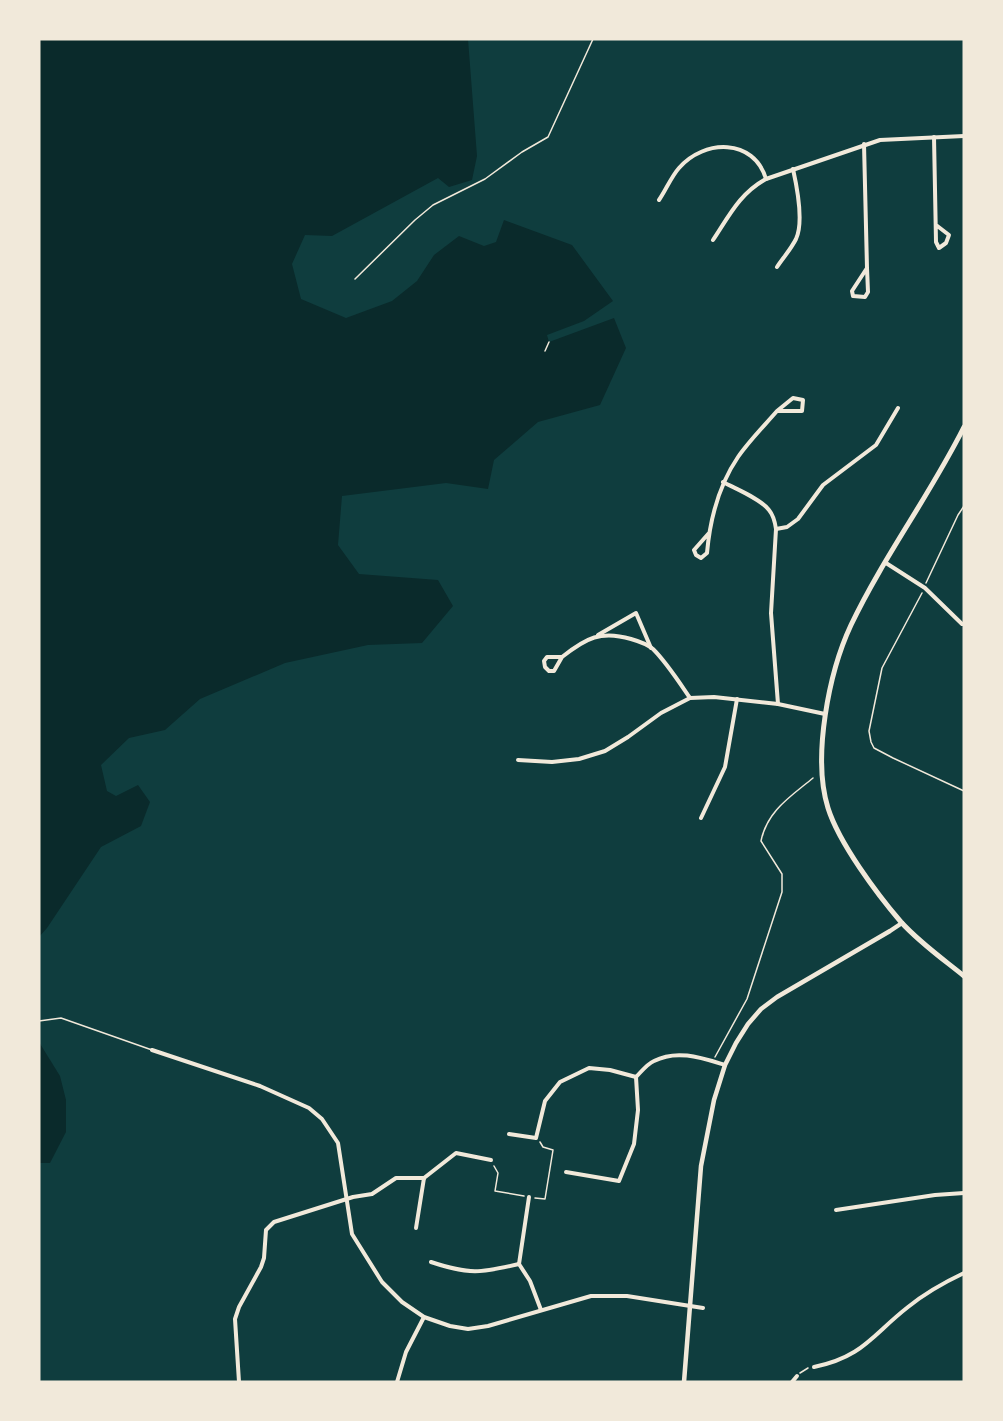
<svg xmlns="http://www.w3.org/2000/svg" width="1003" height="1421" font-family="Commissioner,sans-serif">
<rect width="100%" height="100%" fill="#0f3d3e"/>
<g fill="#0a2a2b">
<polygon points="39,39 468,39 477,156 472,180 449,187 438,178 332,236 305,235 292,264 301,299 346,318 392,301 417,281 434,255 459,236 484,246 496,242 504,220 572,245 613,301 584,321 547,335 549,342 614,318 626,348 600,405 538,422 494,460 488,489 446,483 342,496 338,545 359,574 438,580 453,606 422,643 368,645 285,663 200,699 165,730 129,738 101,765 107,791 116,796 138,785 150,802 141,826 101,847 47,928 39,937"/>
<polygon points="39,1042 60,1076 66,1100 66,1132 50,1163 39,1163"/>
</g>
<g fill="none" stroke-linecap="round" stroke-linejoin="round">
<g stroke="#f1e9da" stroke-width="1.5">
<polyline points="545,351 549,342"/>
<polyline points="926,583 958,515 964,506"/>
<polyline points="922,593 882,668 869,731 871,742 874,748 893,758 964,791"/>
<path d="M715 1057 747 999 782 892V874L761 841C767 811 790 797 813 778"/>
<polyline points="494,1166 498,1173 495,1191 524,1196"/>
<polyline points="535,1198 545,1199 553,1150 543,1147 540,1142"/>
<polyline points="800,1373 808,1368"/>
</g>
<g stroke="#f1e9da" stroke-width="1.5">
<polyline points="355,279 415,220 433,205 485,179 522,152 548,137 593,39"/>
<polyline points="39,1021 61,1018 152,1050"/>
</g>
<g stroke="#f1e9da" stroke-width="4">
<polyline points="934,137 936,242 939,248 946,243 949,235 936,225"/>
<polyline points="864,144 867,268 852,291 853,296 865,297 868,292 867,268"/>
<path d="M659 200C666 190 671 177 679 168 704 139 754 138 766 179"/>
<path d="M713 240C729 216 740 193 766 179L880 140 964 136"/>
<path d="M777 267C783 258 791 249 796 239 804 222 797 187 793 169"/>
<path d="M723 482C736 489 761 499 769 510 774 516 775 522 776 529L771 613 778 704"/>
<polyline points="776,529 787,527 798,519 823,485 876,445 898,408"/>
<path d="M709 533 694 550 696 555 701 558 707 553C710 519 719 485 738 457 749 441 764 426 777 411H802L803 400 793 398 777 411"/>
<polyline points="886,563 925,588 962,624"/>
<polyline points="598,635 636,613 651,648"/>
<path d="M562 657 554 671H549L545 667 544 661 547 657H562C586 638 601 630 631 639 638 641 647 644 653 649 667 663 679 682 690 698"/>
<polyline points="518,760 552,762 579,759 605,751 628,737 661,713 690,698 714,697 778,704 825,714"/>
<polyline points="701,818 725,767 737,699"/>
<polyline points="152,1050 260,1086 309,1108 322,1119 338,1143 352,1234 382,1282 402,1302 424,1317 450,1326 468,1329 488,1326 591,1296 627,1296 703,1308"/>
<path d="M636 1077C641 1072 647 1064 654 1061 677 1049 702 1058 725 1065"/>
<polyline points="509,1134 536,1138 545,1101 560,1082 589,1068 610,1070 636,1077"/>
<polyline points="566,1172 619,1181 634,1144 638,1110 636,1077"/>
<polyline points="424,1178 456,1153 491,1160"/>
<polyline points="836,1210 935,1195 964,1193"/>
<polyline points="416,1228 424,1178"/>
<path d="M431 1262C470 1275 480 1273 519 1264"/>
<polyline points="519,1264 529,1197"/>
<polyline points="519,1264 530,1281 541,1310"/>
<path d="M814 1367C863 1357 872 1335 908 1307 924 1294 945 1282 964 1273"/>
<polyline points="239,1382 235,1319 239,1307 261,1267 264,1258 266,1230 274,1222 353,1197 372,1194 396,1178 424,1178"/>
<polyline points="397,1382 406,1352 424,1317"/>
<polyline points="792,1382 797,1376"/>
</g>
<polyline stroke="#f1e9da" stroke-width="4.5" points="684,1382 701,1166 714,1100 725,1065 736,1043 748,1024 761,1009 777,997 890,931 902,923"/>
<path stroke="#f1e9da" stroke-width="5" d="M964 427C930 495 884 556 851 625 829 672 812 757 828 808 839 843 877 894 901 922 920 943 943 959 964 976"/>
</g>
<rect width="1003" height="1421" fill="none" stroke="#f1e9da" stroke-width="81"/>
</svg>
